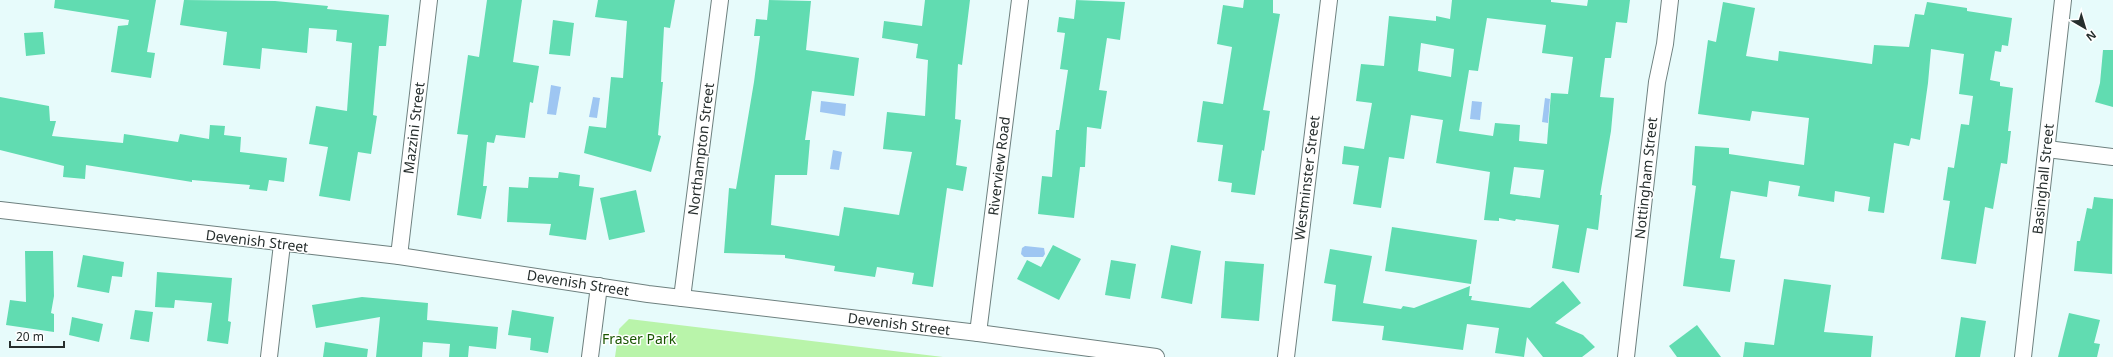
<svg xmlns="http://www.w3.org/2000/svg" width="2113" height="357" font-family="'Noto Sans',sans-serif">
<rect width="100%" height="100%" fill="#e7fbfb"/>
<polygon fill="#b9f4aa" points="629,319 943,357 615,357 619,329"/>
<g fill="#9ec6f2">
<polygon points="551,85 561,87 556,115 547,114"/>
<polygon points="593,97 600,98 597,118 589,117"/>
<polygon points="1545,98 1550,99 1548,123 1542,122"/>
<polygon points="821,101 846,104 845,116 820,112"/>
<polygon points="1472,101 1482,102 1480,120 1470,119"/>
<polygon points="833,150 842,152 839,170 830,169"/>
<polygon points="1025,246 1044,248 1045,254 1043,257 1024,257 1021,254 1022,248"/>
</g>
<g fill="#61dcb1" fill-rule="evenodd">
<polygon points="55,0 156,0 147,52 155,53 151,78 111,72 118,26 128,25 129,20 54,8"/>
<polygon points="184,0 275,1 328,6 327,9 389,15 386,46 379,46 373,115 377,116 371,154 358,152 350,201 319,196 328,147 309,144 316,106 347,111 352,43 336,41 337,30 309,28 307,53 262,48 260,69 223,65 227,32 180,25"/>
<polygon points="487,0 522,0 513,62 539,66 533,103 530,102 525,138 496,135 494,143 487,142 483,186 487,186 481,219 457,215 468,135 457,134 468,55 479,57"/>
<polygon points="598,0 675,0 670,28 664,27 661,82 663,82 658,135 661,136 651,172 584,153 589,126 606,128 611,77 623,78 627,21 595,17"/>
<polygon points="769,0 811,1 806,50 859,58 854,96 812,91 805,140 810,140 807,175 775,175 771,225 839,236 844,207 899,215 912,152 883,149 887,112 925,116 928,60 916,58 918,44 882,38 884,21 922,26 925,0 970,0 962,65 958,64 955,119 961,120 956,165 967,167 963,191 947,188 933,287 912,284 914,273 877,267 875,277 834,271 835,266 785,258 785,255 724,253 729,188 736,189 754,82 760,36 754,36 756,19 767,20"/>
<polygon points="1076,0 1125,2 1120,40 1107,38 1099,90 1107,91 1101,129 1087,127 1085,167 1080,167 1074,218 1038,214 1042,176 1052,177 1056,130 1059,130 1068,70 1060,69 1065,33 1057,32 1059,17 1074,19"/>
<polygon points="1244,0 1273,0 1273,13 1280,14 1263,110 1270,111 1264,151 1262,150 1255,195 1231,192 1232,183 1218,181 1223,145 1197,142 1203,101 1223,104 1232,47 1217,44 1223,5 1243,8"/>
<path d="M1452 0H1551V2L1587 6 1588 0H1630L1627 23 1616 22 1611 58H1605L1600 97 1614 98 1611 131 1600 195H1602L1598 230 1587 228 1579 273 1552 268 1559 225 1516 219 1515 221 1499 218V221L1484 220 1490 172 1436 163 1443 120 1411 115 1404 159 1389 157 1381 208 1353 204 1359 166 1342 164 1344 146 1364 149 1372 103 1356 101 1361 64 1384 66 1389 16 1436 21V16L1450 19ZM1487 18 1546 25 1542 53 1573 57 1568 94 1551 93 1547 144 1519 141 1520 125 1495 123 1493 136 1459 131 1469 70 1478 71ZM1421 43 1454 49 1451 77 1418 71ZM1514 167 1544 170 1540 198 1510 194Z"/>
<polygon points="1723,2 1755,8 1746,56 1778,61 1779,51 1872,64 1874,45 1909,47 1915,14 1924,15 1927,2 1967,8 1967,11 2012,18 2008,46 2002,45 2001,52 1995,51 1990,80 2000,82 2000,86 2013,88 2008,131 2011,131 2007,164 2001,163 1993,209 1985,207 1976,264 1941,259 1950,201 1943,200 1948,167 1954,168 1961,124 1969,125 1973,96 1959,94 1964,54 1931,49 1928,83 1920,140 1911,138 1909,146 1894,143 1884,213 1868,211 1870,197 1835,191 1834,202 1798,196 1800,186 1769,181 1767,197 1731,191 1720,258 1735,260 1730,292 1683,286 1696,186 1692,185 1695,146 1729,148 1729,154 1804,165 1809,118 1752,111 1750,121 1698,114 1708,40 1716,42"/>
<polygon points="553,20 574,23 570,56 549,54"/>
<polygon points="43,32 45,54 26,56 24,33"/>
<polygon points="2103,50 2113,50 2113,107 2095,102 2100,83"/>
<polygon points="0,97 49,106 50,121 56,121 52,136 123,143 124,134 178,142 180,134 209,139 210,125 225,126 224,135 241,137 240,152 287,158 284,182 269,180 267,191 249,189 250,185 192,180 192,182 86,165 85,179 63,177 64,166 0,150"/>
<polygon points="559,172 580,175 579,186 594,188 586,240 549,235 551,224 507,222 509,187 528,188 529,177 558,178"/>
<polygon points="636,190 645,232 609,240 600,198"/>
<polygon points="2094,197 2113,199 2112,274 2074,271 2077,241 2080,241 2087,208 2092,209"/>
<polygon points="1392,227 1477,240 1471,284 1385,271"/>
<polygon points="1053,245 1081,259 1059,300 1017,279 1027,260 1041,267"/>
<polygon points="1171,245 1201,251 1192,304 1161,298"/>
<polygon points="1330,249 1372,256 1363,303 1401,309 1403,306 1414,308 1470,286 1469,296 1472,296 1471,300 1530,308 1563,281 1581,303 1555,323 1583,335 1595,347 1582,357 1543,357 1527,337 1524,357 1495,353 1499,328 1467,324 1463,350 1382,340 1384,326 1332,321 1336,285 1324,283"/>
<polygon points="25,251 53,251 54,296 51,313 54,314 54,332 6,325 10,300 26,302"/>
<polygon points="83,255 124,262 122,277 112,276 109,293 77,287"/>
<polygon points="1111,260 1136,264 1130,299 1105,295"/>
<polygon points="1225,261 1264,264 1259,321 1221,318"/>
<polygon points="157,272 232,278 228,321 231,322 228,344 207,341 212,303 175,300 174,308 155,307"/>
<polygon points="1784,279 1831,285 1824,332 1873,336 1871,357 1743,357 1745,342 1774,345"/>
<polygon points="362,297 428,303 427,320 498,327 496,349 469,346 468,357 449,357 450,344 423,342 422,357 376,357 380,317 316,328 312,305"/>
<polygon points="135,310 153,312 149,342 130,339"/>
<polygon points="512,310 554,317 548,353 530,350 531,338 508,335"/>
<polygon points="2069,313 2100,320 2094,343 2100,344 2097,357 2058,357"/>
<polygon points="72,317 103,324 99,342 69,335"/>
<polygon points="1961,317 1986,321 1980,357 1955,357"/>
<polygon points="1697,325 1721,357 1677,357 1669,346"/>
<polygon points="325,342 368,349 367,357 323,357"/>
</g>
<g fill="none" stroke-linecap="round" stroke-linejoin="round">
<defs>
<g id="minor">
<polyline points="2047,149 2113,157"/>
<polyline points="0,210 399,256 648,294 978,333 1156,357"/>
<polyline points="399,256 429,0"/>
<polyline points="682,298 720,0"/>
<polyline points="978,333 1020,0"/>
<polyline points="269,357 282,244"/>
<polyline points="590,357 599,286"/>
<polyline points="1286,357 1329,0"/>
<polyline points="1626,357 1657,82 1665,44 1670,0"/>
<polyline points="2023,357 2063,0"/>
</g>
</defs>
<use href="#minor" stroke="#6e807f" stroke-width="18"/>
<use href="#minor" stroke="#fff" stroke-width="16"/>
</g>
<g text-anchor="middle" stroke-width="3" stroke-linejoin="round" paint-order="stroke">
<g font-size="14" fill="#262e2d" stroke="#fff">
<text transform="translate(414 128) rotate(-83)" y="5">Mazzini Street</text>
<text transform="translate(701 149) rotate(-83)" y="5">Northampton Street</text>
<text transform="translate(999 166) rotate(-83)" y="5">Riverview Road</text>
<text transform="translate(1307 178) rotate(-83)" y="5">Westminster Street</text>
<text transform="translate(1646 178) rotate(-84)" y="5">Nottingham Street</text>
<text transform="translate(2043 179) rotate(-84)" y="5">Basinghall Street</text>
<text transform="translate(257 241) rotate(7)" y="5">Devenish Street</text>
<text transform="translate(578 283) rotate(9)" y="5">Devenish Street</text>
<text transform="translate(899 324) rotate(7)" y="5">Devenish Street</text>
</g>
<g font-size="14" fill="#195601" stroke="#fff">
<text x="639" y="344">Fraser Park</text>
</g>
</g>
<g transform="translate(2085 28) rotate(142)" stroke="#ffffff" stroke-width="3" paint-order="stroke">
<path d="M0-3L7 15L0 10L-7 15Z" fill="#262e2d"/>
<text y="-6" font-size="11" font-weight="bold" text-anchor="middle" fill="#262e2d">N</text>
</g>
<path d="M10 341v6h54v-6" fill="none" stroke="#262e2d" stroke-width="2"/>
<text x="16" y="341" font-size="12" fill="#262e2d" stroke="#ffffff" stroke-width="3" paint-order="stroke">20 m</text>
</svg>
